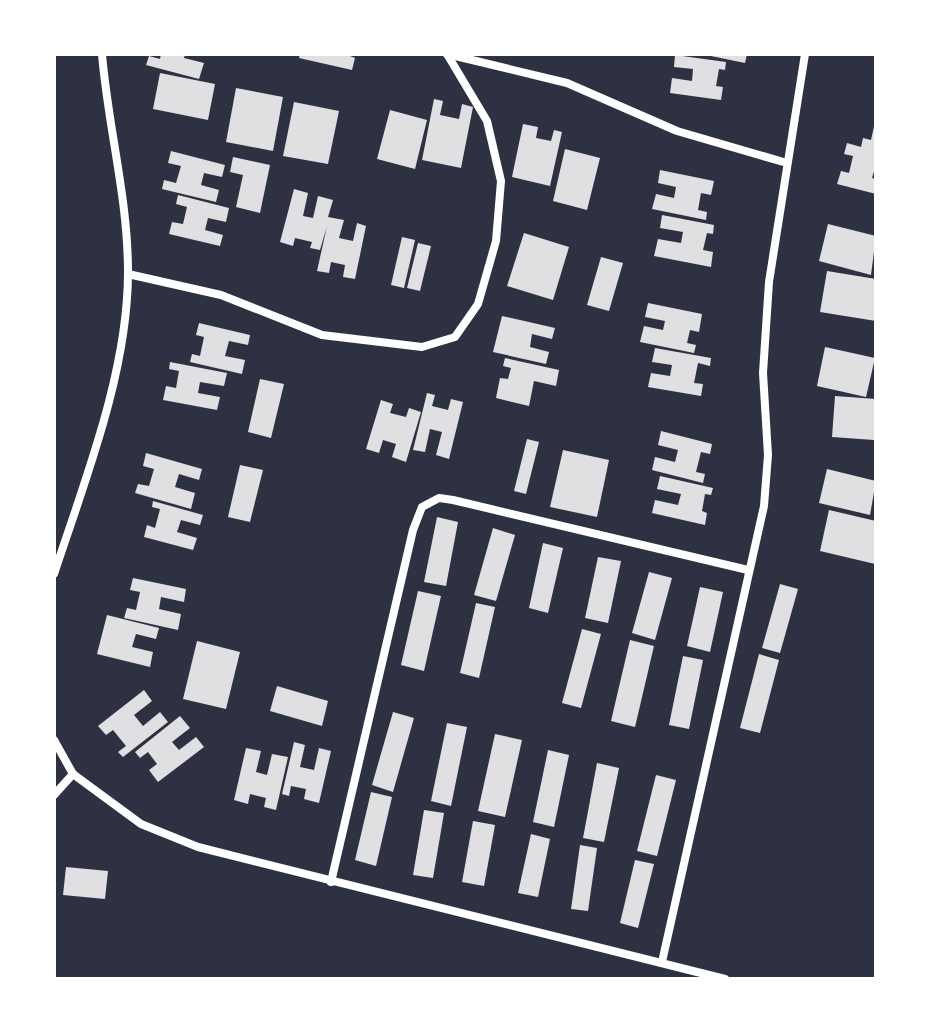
<svg xmlns="http://www.w3.org/2000/svg" width="930" height="1033" font-family="'Noto Sans',sans-serif">
<rect width="100%" height="100%" fill="#2d3142"/>
<g fill="#e0e0e3">
<polygon points="161,54 185,54 184,58 204,63 199,79 146,65 149,56 160,59"/>
<polygon points="300,54 345,54 355,58 352,70 299,58"/>
<polygon points="701,54 747,54 745,63"/>
<polygon points="675,55 726,62 725,70 719,69 716,86 723,87 721,100 670,93 672,78 692,81 693,69 674,67"/>
<polygon points="160,73 215,84 208,120 153,109"/>
<polygon points="236,88 283,97 273,151 226,142"/>
<polygon points="434,99 443,101 440,115 459,119 462,104 473,107 461,168 422,160"/>
<polygon points="294,102 339,111 328,164 283,156"/>
<polygon points="390,110 427,120 415,169 377,159"/>
<polygon points="875,122 876,165 872,178 876,179 876,194 837,184 841,171 849,173 853,156 844,154 847,143 861,147 863,138 871,140"/>
<polygon points="523,124 538,127 536,138 551,141 554,130 562,132 550,186 512,177"/>
<polygon points="565,149 600,158 587,210 553,201"/>
<polygon points="171,151 225,165 222,177 204,173 201,185 219,190 216,202 162,189 164,180 176,183 181,166 168,163"/>
<polygon points="233,157 270,165 260,213 236,207 243,175 230,172"/>
<polygon points="660,170 714,181 711,195 701,193 698,210 707,212 706,220 652,209 656,194 674,198 676,187 658,183"/>
<polygon points="294,189 308,193 303,216 313,218 318,196 333,200 328,217 344,220 339,238 353,241 357,223 366,226 355,279 343,277 345,265 331,262 329,273 317,271 327,226 320,250 310,248 312,242 295,238 293,246 280,242"/>
<polygon points="178,195 229,208 226,222 208,218 205,230 223,235 220,246 169,234 172,222 183,224 187,207 176,204"/>
<polygon points="662,215 714,225 713,234 707,233 703,250 713,252 711,267 654,256 658,239 681,243 683,232 660,228"/>
<polygon points="828,224 876,236 871,275 819,261"/>
<polygon points="524,233 569,247 553,300 507,286"/>
<polygon points="402,237 415,240 404,288 391,285"/>
<polygon points="418,243 431,246 420,291 407,288"/>
<polygon points="601,257 623,263 609,311 587,305"/>
<polygon points="827,271 876,279 876,321 820,312"/>
<polygon points="648,303 702,314 699,332 690,330 687,343 696,345 694,353 640,342 644,326 663,330 665,321 645,317"/>
<polygon points="502,316 555,328 552,339 532,334 530,347 549,352 546,364 493,352"/>
<polygon points="199,323 250,335 248,345 229,341 225,356 245,360 242,374 190,362 192,354 200,356 204,337 196,335"/>
<polygon points="825,347 875,358 866,397 817,386"/>
<polygon points="655,348 711,358 710,366 698,363 694,383 703,384 701,396 648,387 651,373 670,376 672,365 652,362"/>
<polygon points="505,358 559,370 556,386 534,381 529,406 496,398 500,378 508,379 511,368 503,366"/>
<polygon points="170,362 227,373 224,386 200,382 198,393 220,397 217,410 163,400 166,386 176,388 179,371 169,369"/>
<polygon points="260,379 284,384 271,438 248,432"/>
<polygon points="427,393 435,395 432,406 448,410 451,399 463,402 449,459 436,455 442,432 430,429 425,452 413,450"/>
<polygon points="835,396 876,399 874,440 832,437"/>
<polygon points="381,400 393,404 390,413 406,417 409,408 421,412 406,462 392,457 396,444 383,440 379,453 366,449"/>
<polygon points="661,431 712,444 710,454 701,452 696,472 705,474 703,483 652,470 655,457 675,462 678,450 658,445"/>
<polygon points="527,439 539,442 526,494 514,491"/>
<polygon points="563,450 609,460 597,517 550,507"/>
<polygon points="146,453 202,469 199,480 179,474 175,487 195,493 191,509 135,493 138,484 149,486 154,469 143,466"/>
<polygon points="240,465 263,470 250,522 228,517"/>
<polygon points="827,469 876,481 870,515 819,503"/>
<polygon points="660,476 713,488 711,495 705,494 702,511 707,513 705,525 652,513 655,500 678,505 681,494 657,489"/>
<polygon points="153,501 203,515 200,525 181,520 177,532 197,538 193,550 144,537 147,525 155,528 160,509 152,507"/>
<polygon points="829,510 876,521 875,564 820,551"/>
<polygon points="437,517 458,522 446,586 424,582"/>
<polygon points="493,528 515,535 496,601 474,595"/>
<polygon points="543,543 563,548 548,613 529,608"/>
<polygon points="598,557 621,561 608,623 585,618"/>
<polygon points="649,572 672,578 655,640 632,633"/>
<polygon points="133,578 186,589 184,602 161,597 159,609 181,614 178,630 124,618 127,608 136,610 140,592 130,590"/>
<polygon points="780,584 798,589 780,653 762,648"/>
<polygon points="700,587 723,592 710,652 687,646"/>
<polygon points="418,591 441,596 424,671 401,665"/>
<polygon points="476,603 495,607 479,678 460,673"/>
<polygon points="107,615 159,628 156,639 136,634 132,647 153,652 150,667 97,654"/>
<polygon points="582,629 601,634 581,708 562,703"/>
<polygon points="630,640 654,646 635,727 611,721"/>
<polygon points="197,641 240,652 226,709 183,699"/>
<polygon points="759,654 779,660 760,733 740,728"/>
<polygon points="683,656 703,660 689,729 669,725"/>
<polygon points="277,686 328,701 322,726 270,711"/>
<polygon points="144,690 152,701 134,715 143,726 160,712 168,722 123,757 118,752 126,746 113,730 106,735 98,726"/>
<polygon points="393,712 414,718 393,792 372,785"/>
<polygon points="180,716 190,728 172,742 179,750 196,737 204,747 158,782 149,770 157,764 148,752 140,758 135,752"/>
<polygon points="447,723 467,727 451,806 431,801"/>
<polygon points="495,734 522,740 505,817 478,811"/>
<polygon points="294,742 305,745 300,767 314,770 319,748 331,751 319,803 304,799 306,789 291,786 289,796 282,794"/>
<polygon points="246,748 261,751 256,772 267,775 272,754 288,757 276,810 264,807 266,798 250,794 248,804 234,800"/>
<polygon points="548,750 569,755 554,827 533,822"/>
<polygon points="597,763 619,768 604,842 583,838"/>
<polygon points="656,775 676,780 657,856 637,851"/>
<polygon points="371,792 392,797 376,866 355,860"/>
<polygon points="424,810 444,813 433,878 413,875"/>
<polygon points="473,821 495,825 484,886 462,882"/>
<polygon points="531,834 550,839 538,897 518,893"/>
<polygon points="580,845 597,848 588,911 571,909"/>
<polygon points="635,860 654,864 638,928 620,923"/>
<polygon points="66,867 108,871 105,899 63,895"/>
</g>
<g fill="none" stroke-linecap="round" stroke-linejoin="round">
<g stroke="#fff" stroke-width="8">
<polyline points="447,54 567,83 677,131 787,163"/>
<polyline points="128,274 221,295 322,335 422,347 455,337 478,304 496,241 501,181 487,121 447,54"/>
<path d="M54 574C85 480 128 372 128 272 128 198 108 127 102 54"/>
<polyline points="54,740 73,774 141,824 198,847 725,979"/>
<polyline points="54,795 73,774"/>
<polyline points="331,882 413,530 422,507 439,498 453,500 748,570"/>
<polyline points="662,962 764,506 768,455 763,373 769,282 805,54"/>
</g>
</g>
<rect width="930" height="1033" fill="none" stroke="#ffffff" stroke-width="112"/>
</svg>
